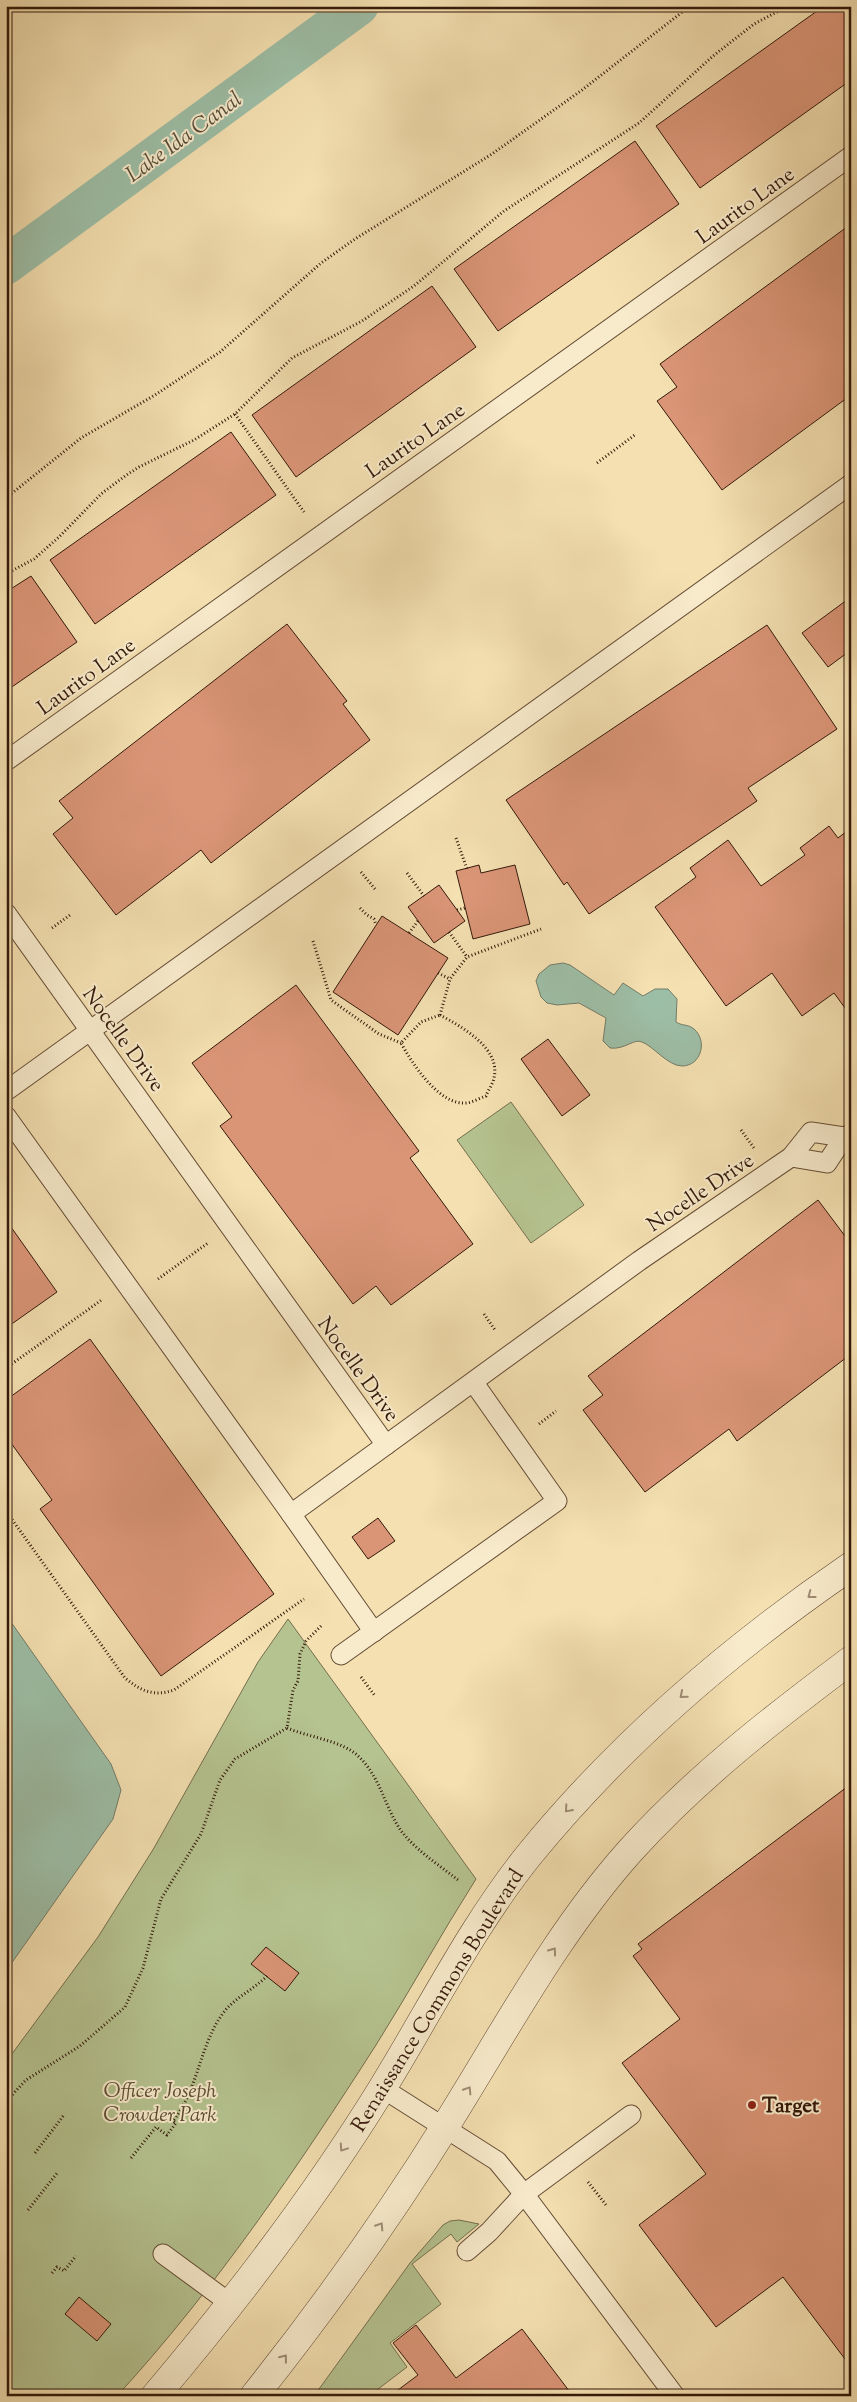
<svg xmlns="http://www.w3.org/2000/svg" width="857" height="2402" font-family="'Sorts Mill Goudy',serif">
<rect width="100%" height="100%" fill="#f4e0b1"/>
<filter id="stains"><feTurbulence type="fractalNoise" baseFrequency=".004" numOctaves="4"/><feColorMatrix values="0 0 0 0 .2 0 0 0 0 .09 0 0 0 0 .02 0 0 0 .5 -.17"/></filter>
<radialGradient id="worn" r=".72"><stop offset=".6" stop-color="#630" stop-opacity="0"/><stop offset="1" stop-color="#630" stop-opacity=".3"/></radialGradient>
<g fill="#b5c390" stroke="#746e4d">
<polygon points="511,1102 584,1205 531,1243 457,1140"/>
<path d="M288 1619 476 1879C441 1934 410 1991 376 2045 298 2167 215 2289 117 2396H6V2062L98 1937 154 1848 258 1662Z"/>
<polygon points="459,2220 479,2224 457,2242 451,2234 412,2264 441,2304 390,2343 407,2367 369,2396 314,2396 410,2263 443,2225 450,2221"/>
</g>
<g fill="#9dbea6" stroke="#737c68">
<path d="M563 963 570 965 614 995 623 983 643 996 655 989H668L677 999 676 1022C682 1026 688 1024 694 1029 708 1041 701 1066 682 1066 668 1066 653 1046 642 1042 634 1038 625 1050 610 1048L603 1041 606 1018 579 1003 557 1005 547 1003 541 997 536 981 539 974 550 965Z"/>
<polygon points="6,1615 111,1764 121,1790 113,1819 6,1971"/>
</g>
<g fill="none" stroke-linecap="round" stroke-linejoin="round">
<polyline stroke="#9dbea6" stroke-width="39" points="6,265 359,6"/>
</g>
<g fill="#da9577" stroke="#34190a">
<polygon points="824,6 843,6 851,18 851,80 700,188 656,126"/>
<polygon points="635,141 679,204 498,331 454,269"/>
<polygon points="851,224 851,395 722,490 657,401 677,387 660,364"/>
<polygon points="432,286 476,347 296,477 252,415"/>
<polygon points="231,432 276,495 95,624 50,560"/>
<polygon points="31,576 77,642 6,691 6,592"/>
<polygon points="851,597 851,650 828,667 802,633"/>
<polygon points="287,624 347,701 343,704 370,740 211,863 201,850 116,915 53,834 73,818 59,801"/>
<polygon points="767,625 837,729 748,788 757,801 589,914 567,882 564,885 506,800"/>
<polygon points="829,826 838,838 851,828 851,1011 848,1012 834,993 802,1016 772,973 726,1006 655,907 696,877 690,868 728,840 761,886 805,855 800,848"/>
<polygon points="479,865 481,873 515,865 530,924 473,939 456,871"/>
<polygon points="439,885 465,921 434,943 408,907"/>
<polygon points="382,916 448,958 398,1035 333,992"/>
<polygon points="296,985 419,1151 410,1158 473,1244 391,1305 376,1286 353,1304 220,1126 232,1117 192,1063"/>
<polygon points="548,1039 590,1095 562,1116 521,1059"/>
<polygon points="818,1200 851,1244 851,1354 737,1441 729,1429 645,1492 583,1410 603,1395 588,1376"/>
<polygon points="6,1220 57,1292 6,1328"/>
<polygon points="90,1339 274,1594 161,1676 40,1509 52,1500 6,1436 6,1400"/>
<polygon points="378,1518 395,1541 368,1559 352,1537"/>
<polygon points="851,1784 851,2367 783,2277 716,2327 639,2225 706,2174 622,2063 680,2019 633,1956 642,1949 638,1944"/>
<polygon points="266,1947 299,1973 285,1991 251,1964"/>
<polygon points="79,2297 111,2324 97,2341 65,2314"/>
<polygon points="416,2325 456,2378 522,2329 573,2396 390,2396 418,2375 393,2343"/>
</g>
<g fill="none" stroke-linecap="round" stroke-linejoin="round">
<defs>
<g id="service">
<polyline points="6,761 851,156"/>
<polyline points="6,913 386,1445 639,1261 791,1157 811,1132 844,1137 851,1134"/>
<polyline points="6,1091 851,484"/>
<polyline points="6,1116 291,1514 386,1445"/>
<polyline points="791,1157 827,1163 844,1137"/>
<polyline points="291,1514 374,1632"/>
<polyline points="341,1655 557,1501 474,1383"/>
<polyline points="382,2088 497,2161 524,2194 675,2396"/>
<polyline points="467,2251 489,2232 524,2194 631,2115"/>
<polyline points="163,2254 231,2304"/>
</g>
<g id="minor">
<path d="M155 2396C238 2298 316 2196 383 2087 431 2009 472 1926 529 1855 621 1742 731 1648 851 1566"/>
<path d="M254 2396C324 2308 389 2217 448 2122 506 2029 557 1933 630 1851 696 1778 772 1719 851 1660"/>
</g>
</defs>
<use href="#service" stroke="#644b34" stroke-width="21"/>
<use href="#minor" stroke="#644b34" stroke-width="29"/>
<g stroke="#34190a" stroke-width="3" stroke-dasharray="1 2.5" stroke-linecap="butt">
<polyline points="235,414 304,512"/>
<polyline points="597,463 636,434"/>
<polyline points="6,498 81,438 155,395 220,352 321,263 355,239 492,154 582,90 690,6"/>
<polyline points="6,574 34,559 59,537 101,494 125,476 139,467 194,440 235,414 292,358 362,321 414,286 504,211 639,123 713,56 754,24 788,6"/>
<polyline points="456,838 467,869"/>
<polyline points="361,872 375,889"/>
<polyline points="407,873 424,896"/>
<polyline points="360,908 367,915 374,919 376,925"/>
<polyline points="457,910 465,908"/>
<polyline points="52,928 70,915"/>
<polyline points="449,932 467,957"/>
<polyline points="409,933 418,921"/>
<polyline points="313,941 331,1000 379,1034 401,1043"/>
<polyline points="438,973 450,979"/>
<path d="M440 1015C462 1027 501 1048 494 1078 493 1084 488 1090 486 1096 480 1098 473 1102 467 1103 439 1106 412 1063 401 1043L421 1022Z"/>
<polyline points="440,1015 450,979 467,957 541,929"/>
<polyline points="848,1074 851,1079"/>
<polyline points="741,1130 754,1148"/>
<polyline points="158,1279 208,1243"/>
<polyline points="484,1314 495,1330"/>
<polyline points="6,1368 103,1299"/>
<polyline points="539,1424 556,1411"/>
<path d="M6 1511 125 1678C141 1691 154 1697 174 1690L304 1599"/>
<polyline points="361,1677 375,1696"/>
<path d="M287 1728C308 1737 343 1741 358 1756 381 1777 385 1809 402 1832 417 1851 439 1865 458 1880"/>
<polyline points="6,2107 11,2096 26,2080 80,2046 125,2007 143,1968 161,1899 201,1834 220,1780 235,1759 287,1728 293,1690 298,1681 300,1654 306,1641 322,1625"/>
<polyline points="35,2153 64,2115"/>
<path d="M131 2158 156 2127 167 2135 176 2123 173 2121C198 2089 199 2049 221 2016 233 1998 252 1991 267 1976"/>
<polyline points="588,2182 606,2205"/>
<polyline points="28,2210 58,2172"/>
<polyline points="52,2273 57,2267 64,2271 76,2256"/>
</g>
<use href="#service" stroke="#f8ebcc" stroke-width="19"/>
<use href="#minor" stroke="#f8ebcc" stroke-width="28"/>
</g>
<defs><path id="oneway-chevron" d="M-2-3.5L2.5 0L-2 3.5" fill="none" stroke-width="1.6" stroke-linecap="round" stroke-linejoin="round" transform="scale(1.25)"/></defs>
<g stroke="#a08c75">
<use href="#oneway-chevron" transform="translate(811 1595) rotate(143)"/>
<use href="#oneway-chevron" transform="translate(683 1695) rotate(140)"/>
<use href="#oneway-chevron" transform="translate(568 1809) rotate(131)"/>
<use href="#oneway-chevron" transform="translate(553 1951) rotate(-54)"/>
<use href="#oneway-chevron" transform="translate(468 2090) rotate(-58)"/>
<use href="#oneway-chevron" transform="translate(343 2148) rotate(124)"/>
<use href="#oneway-chevron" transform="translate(380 2226) rotate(-57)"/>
<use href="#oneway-chevron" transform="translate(284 2358) rotate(-52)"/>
</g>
<circle fill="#8f2418" stroke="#f8ebcc" stroke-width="2" cx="752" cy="2105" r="5"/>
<g text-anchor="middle" stroke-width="4" stroke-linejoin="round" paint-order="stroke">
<g font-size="21" fill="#34190a" stroke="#f8ebcc">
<text transform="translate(745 205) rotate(-36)" y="7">Laurito Lane</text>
<text transform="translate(415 440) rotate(-35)" y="7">Laurito Lane</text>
<text transform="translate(86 676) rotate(-36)" y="7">Laurito Lane</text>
<text transform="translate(124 1039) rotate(54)" y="7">Nocelle Drive</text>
<text transform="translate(700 1192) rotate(-34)" y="7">Nocelle Drive</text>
<text transform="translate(359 1369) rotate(54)" y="7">Nocelle Drive</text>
<text transform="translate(437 2000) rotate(-58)" y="7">Renaissance Commons Boulevard</text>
</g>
<g font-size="21" font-style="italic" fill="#5b4c32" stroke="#f8ebcc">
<text x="160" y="2097">Officer Joseph<tspan x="160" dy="24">Crowder Park</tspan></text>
</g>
<g font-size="21" font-weight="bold" fill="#34190a" stroke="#f8ebcc" text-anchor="start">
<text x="762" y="2112">Target</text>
</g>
<g font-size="22" font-style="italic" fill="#544b39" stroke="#f8ebcc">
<text transform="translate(183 136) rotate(-36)" y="8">Lake Ida Canal</text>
</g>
</g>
<rect width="857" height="2402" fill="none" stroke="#f4e0b1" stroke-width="25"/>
<rect x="8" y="8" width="842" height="2387" fill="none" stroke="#34190a" stroke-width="2.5"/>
<rect x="12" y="12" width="832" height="2377" fill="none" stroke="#34190a"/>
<rect width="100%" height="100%" filter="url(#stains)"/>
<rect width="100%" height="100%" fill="url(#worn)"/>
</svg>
